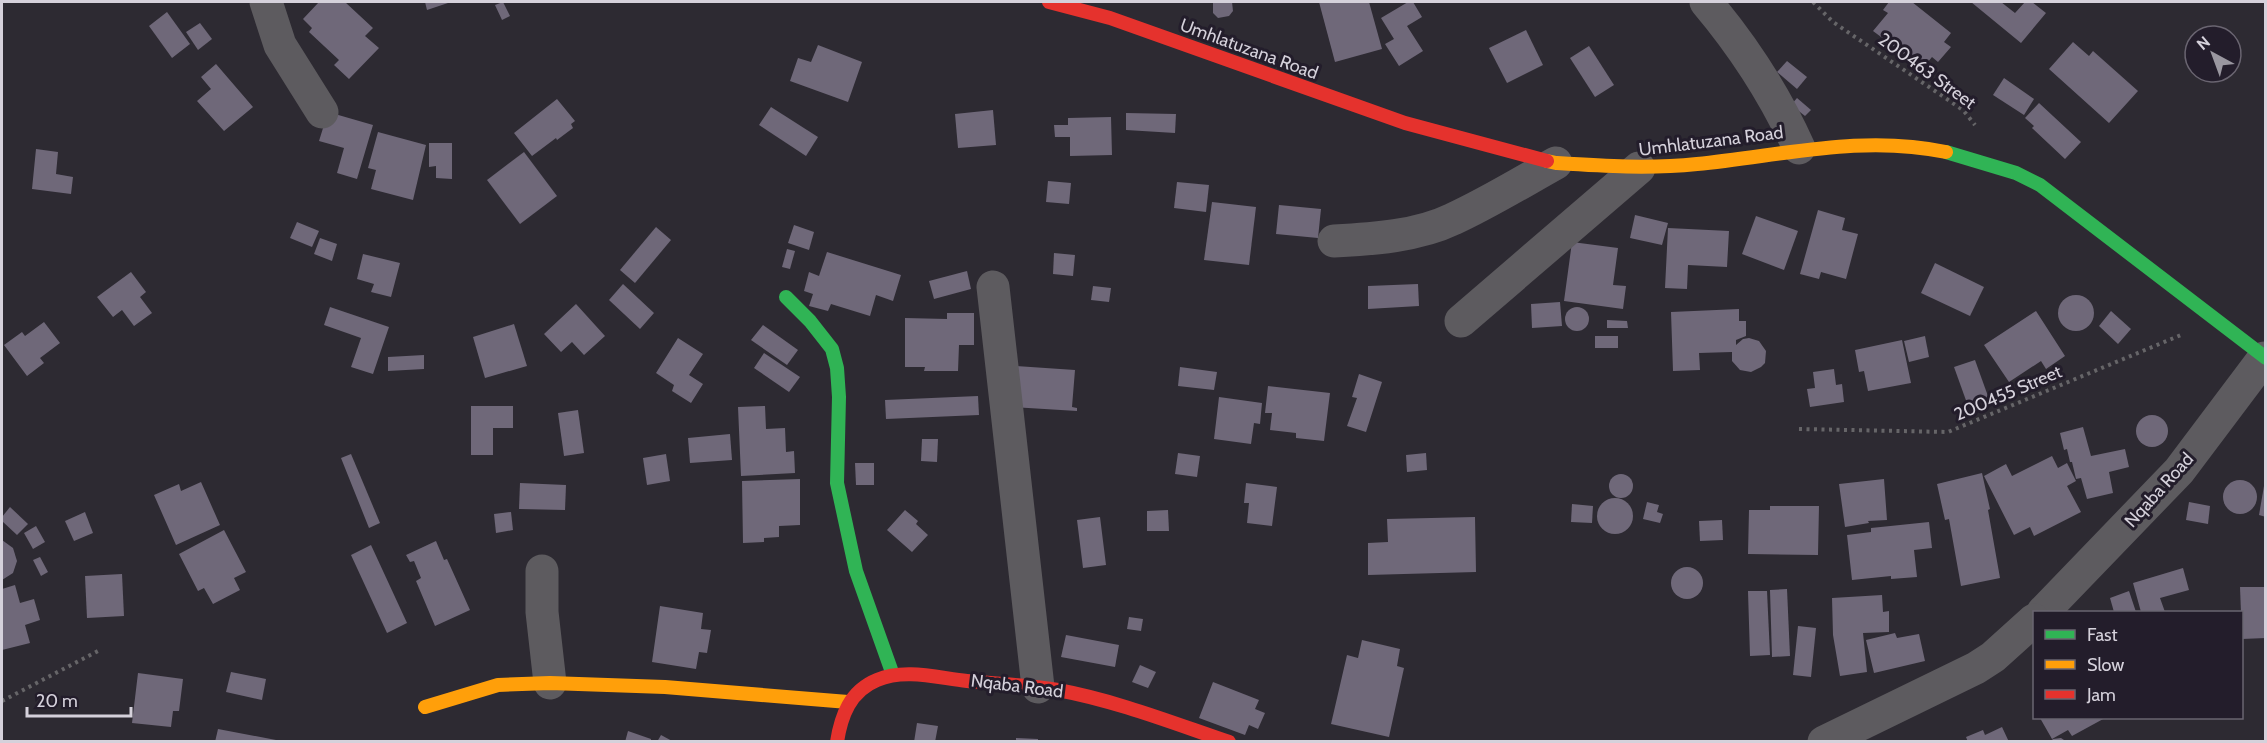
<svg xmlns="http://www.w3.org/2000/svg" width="2267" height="743" font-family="Cabin,sans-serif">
<rect width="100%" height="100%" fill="#2d2a32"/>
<g fill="#6f6879">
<polygon points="319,2 345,2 373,28 365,36 379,48 349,79 334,65 339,60 309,32 312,28 303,19"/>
<polygon points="425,2 451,2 427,10"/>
<polygon points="503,2 510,16 502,20 495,5"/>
<polygon points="1213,2 1232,2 1233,11 1229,16 1218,18 1213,13"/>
<polygon points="1319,2 1369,2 1382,49 1335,62"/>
<polygon points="1408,2 1413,2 1422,17 1407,26 1423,51 1399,66 1385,44 1394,39 1381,18"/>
<polygon points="1889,2 1912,2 1951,33 1944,42 1951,47 1938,62 1932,57 1923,68 1873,31 1888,13 1883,10"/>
<polygon points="1971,2 2001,2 2015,13 2025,2 2032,2 2046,13 2021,43"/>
<polygon points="167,12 190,44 172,58 149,26"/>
<polygon points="200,23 212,39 198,50 186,32"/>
<polygon points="1526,30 1543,65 1507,83 1489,48"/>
<polygon points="2073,42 2089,56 2093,51 2138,91 2109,123 2049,69"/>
<polygon points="818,45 862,62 848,102 790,81 798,58 811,62"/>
<polygon points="1589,46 1614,85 1595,97 1570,58"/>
<polygon points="1787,61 1807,77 1797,89 1777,72"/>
<polygon points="216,64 253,107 224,131 197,101 211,89 201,77"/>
<polygon points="2004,78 2034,99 2024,115 1993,95"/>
<polygon points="1797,98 1811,110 1805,116 1791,105"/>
<polygon points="557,99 575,121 571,124 573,128 557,140 556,138 532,156 514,133"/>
<polygon points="2039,103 2081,142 2065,159 2032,128 2034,126 2025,118"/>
<polygon points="771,107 818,137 806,156 759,125"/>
<polygon points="993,110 996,145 958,148 955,114"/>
<polygon points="328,112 373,125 357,179 337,173 344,148 319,141"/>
<polygon points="1126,113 1176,114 1175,133 1126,130"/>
<polygon points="1111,117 1112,155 1070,156 1070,137 1055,137 1054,125 1068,125 1068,118"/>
<polygon points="378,132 426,145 413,200 371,189 376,170 368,168"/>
<polygon points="429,143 452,143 452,179 436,178 436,166 429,167"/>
<polygon points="36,149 58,152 56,174 73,177 71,194 32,189"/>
<polygon points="524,152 557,196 520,224 487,180"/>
<polygon points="1048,181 1071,183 1069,204 1046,202"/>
<polygon points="1177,182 1209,185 1206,212 1174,208"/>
<polygon points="1212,202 1256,207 1249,265 1204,260"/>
<polygon points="1279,205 1321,209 1318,238 1276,234"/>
<polygon points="1818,210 1845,218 1842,230 1858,234 1846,279 1821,272 1819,279 1800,274"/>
<polygon points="1635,215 1668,223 1662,245 1630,238"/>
<polygon points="1756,216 1798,231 1784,270 1742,254"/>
<polygon points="297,222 319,231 312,247 290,238"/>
<polygon points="794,225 814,232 809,250 788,243"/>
<polygon points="656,227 671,240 635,283 620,270"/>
<polygon points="1668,228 1729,231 1727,267 1688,265 1687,289 1665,288"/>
<polygon points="320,238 337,244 332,261 314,254"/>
<polygon points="1572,242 1618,248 1613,285 1626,286 1623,309 1564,301"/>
<polygon points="787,249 795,251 790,269 782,267"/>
<polygon points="827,252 901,275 893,301 876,295 870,316 831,304 828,311 809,306 813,294 804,291 809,272 819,276"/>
<polygon points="1054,253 1075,255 1073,276 1053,274"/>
<polygon points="363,254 400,263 391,297 371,292 374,284 357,279"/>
<polygon points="1935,263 1984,287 1970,316 1921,293"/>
<polygon points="967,271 971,289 934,299 929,281"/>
<polygon points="131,272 146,292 140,297 152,313 134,326 122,310 113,317 97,297"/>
<polygon points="623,284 654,313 640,329 609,300"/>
<polygon points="1418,284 1419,306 1368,309 1368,286"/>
<polygon points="1093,286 1111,288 1109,302 1091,300"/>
<circle cx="2076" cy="313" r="18"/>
<polygon points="1560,302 1562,326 1532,328 1531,304"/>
<polygon points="576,304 605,336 584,355 572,342 561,352 544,334"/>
<polygon points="330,307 389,327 373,374 351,367 361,338 324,325"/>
<circle cx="1577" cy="319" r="12"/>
<polygon points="1739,309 1739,321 1746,321 1746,336 1736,340 1736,345 1743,339 1749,338 1759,341 1766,351 1765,363 1761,367 1751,372 1740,370 1732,361 1732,352 1699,353 1700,370 1673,371 1671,312"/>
<polygon points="2036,311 2065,356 2046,369 2041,361 2009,382 1984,345"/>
<polygon points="2111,311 2131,329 2118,344 2099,326"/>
<polygon points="947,313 974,313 974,345 959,345 958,371 924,371 925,367 905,367 905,318 947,319"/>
<polygon points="1607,320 1627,321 1628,328 1607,328"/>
<polygon points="44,322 60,343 40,358 44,363 27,376 4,345 22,332 25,336"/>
<polygon points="514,324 527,366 485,378 473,337"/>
<polygon points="763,325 798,350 787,365 751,340"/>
<rect x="1595" y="336" width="23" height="12"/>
<polygon points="1925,336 1929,357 1909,362 1904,341"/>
<polygon points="678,338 703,354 689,375 703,384 691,403 672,391 674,385 656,373"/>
<polygon points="1902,340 1911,383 1868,391 1864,371 1859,372 1855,350"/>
<polygon points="764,353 800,377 789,392 754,368"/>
<polygon points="424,355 424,369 388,371 388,357"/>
<polygon points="1975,360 1989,399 1968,406 1954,367"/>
<polygon points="1015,366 1075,370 1072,407 1077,408 1077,411 1012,407"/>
<polygon points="1180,367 1217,372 1214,390 1178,386"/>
<polygon points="1834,369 1836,385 1842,384 1844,402 1810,407 1807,389 1815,388 1813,372"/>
<polygon points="1359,374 1382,382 1366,432 1347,426 1357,398 1352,397"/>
<polygon points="1268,386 1330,393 1324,441 1296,438 1296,433 1270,430 1272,413 1265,413"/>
<polygon points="978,396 979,415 886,419 885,400"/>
<polygon points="1219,397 1262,403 1260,424 1254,423 1251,444 1214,439"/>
<polygon points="471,406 513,406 513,428 493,428 493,455 471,455"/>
<polygon points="765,406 766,429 785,428 786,452 794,451 795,473 741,476 738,407"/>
<polygon points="578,410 584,453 564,456 558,413"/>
<circle cx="2152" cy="431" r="16"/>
<polygon points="2083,427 2091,456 2125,449 2129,467 2109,472 2113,493 2087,499 2081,478 2076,479 2072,462 2070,462 2067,449 2064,450 2060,433"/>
<polygon points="730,434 732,460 690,463 688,438"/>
<polygon points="922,439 938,439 937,462 921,461"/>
<polygon points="1178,453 1200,456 1197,477 1175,474"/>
<polygon points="1426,453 1427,470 1407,472 1406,455"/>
<polygon points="351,454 380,523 369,528 341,458"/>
<polygon points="666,454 670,481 647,485 643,458"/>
<polygon points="2052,456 2058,468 2067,463 2076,481 2067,486 2081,512 2034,536 2030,527 2014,535 1984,476 2006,464 2012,476"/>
<polygon points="855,463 874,463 874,485 856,485"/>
<polygon points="1982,473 1990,509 1988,510 2000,578 1961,586 1949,519 1945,520 1937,484"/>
<circle cx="1621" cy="486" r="12"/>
<polygon points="800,479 800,525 779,526 779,537 764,538 764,542 743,543 742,481"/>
<polygon points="1884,479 1887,520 1868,521 1869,523 1845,527 1839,484"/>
<circle cx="2240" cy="497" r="17"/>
<polygon points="201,482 220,525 176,545 154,495 179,484 181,491"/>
<polygon points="520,483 566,485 565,510 519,509"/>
<polygon points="1246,483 1277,487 1272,526 1247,523 1249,503 1244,503"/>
<polygon points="2264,486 2266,486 2266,517 2259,515"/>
<circle cx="1615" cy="516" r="18"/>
<polygon points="1647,502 1659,505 1657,512 1663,514 1660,523 1643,519"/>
<polygon points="2189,502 2210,506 2208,524 2186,520"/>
<polygon points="1572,504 1593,506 1592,523 1571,522"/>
<polygon points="1770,506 1819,506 1818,555 1748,554 1749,510 1770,510"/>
<polygon points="10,507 28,524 17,535 2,521 2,517"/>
<polygon points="905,510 918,521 916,524 928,535 912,552 887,530"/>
<polygon points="1168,510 1169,531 1147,531 1147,511"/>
<polygon points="85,512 93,533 74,541 65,521"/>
<polygon points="511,512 513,530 496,533 494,514"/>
<polygon points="1100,517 1106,565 1083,568 1077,520"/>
<polygon points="1475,517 1476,572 1368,575 1368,543 1388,542 1387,519"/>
<polygon points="1722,520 1723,540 1700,541 1699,521"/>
<polygon points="1929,522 1932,548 1914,550 1917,577 1891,579 1891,576 1852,580 1847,535 1871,532 1871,528"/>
<polygon points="36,526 45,542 33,549 24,533"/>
<polygon points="224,530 246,572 234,578 240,590 213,604 204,588 198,591 179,554"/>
<polygon points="2,540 13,548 17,561 13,573 2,580"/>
<polygon points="436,541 444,560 447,559 470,610 435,626 416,581 421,578 414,561 410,562 406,555"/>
<polygon points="371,545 407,623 387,633 351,555"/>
<polygon points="40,557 48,572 41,576 33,560"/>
<circle cx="1687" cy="583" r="16"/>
<polygon points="2183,568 2189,590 2160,598 2165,612 2141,612 2133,583"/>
<polygon points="122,574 124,616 87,618 85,576"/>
<polygon points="15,585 20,603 34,599 40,620 25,625 30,643 2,650 2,589"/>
<polygon points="2240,587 2266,587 2266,638 2242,639"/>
<polygon points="1787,589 1790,656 1772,657 1770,590"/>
<polygon points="1748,591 1767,591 1770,655 1750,656"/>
<polygon points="2129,591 2136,612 2114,612 2110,598"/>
<polygon points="1882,595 1883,612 1889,611 1889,632 1863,633 1867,672 1840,676 1833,635 1832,598"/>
<polygon points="660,606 703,613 701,629 711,630 707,653 699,652 696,669 652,662"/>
<polygon points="1129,617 1143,619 1141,631 1127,629"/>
<polygon points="1798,626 1816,628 1811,677 1793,675"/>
<polygon points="1895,633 1897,638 1919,634 1925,661 1874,673 1866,640"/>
<polygon points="1066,635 1119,645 1115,667 1061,657"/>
<polygon points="1362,640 1400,649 1397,666 1404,668 1389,737 1331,724 1347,655 1358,658"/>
<polygon points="1140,665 1156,672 1148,688 1132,682"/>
<polygon points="231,672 266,679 262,700 226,692"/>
<polygon points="138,673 183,679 179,711 173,711 171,727 132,723"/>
<polygon points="1213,682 1259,700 1255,709 1265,713 1258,729 1249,725 1245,735 1199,718"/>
<polygon points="2040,718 2105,718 2072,736 2068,730 2052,739"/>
<polygon points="917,723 938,726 935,742 914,742"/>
<polygon points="2002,727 2009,742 1968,742 1966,737 1983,730 1985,735"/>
<polygon points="218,729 276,740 276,742 215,742"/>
<polygon points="628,731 651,739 651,742 625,742"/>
<polygon points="661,735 674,742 657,742"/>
<polygon points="1016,738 1038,739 1038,742 1016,742"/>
<polygon points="2061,738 2067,742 2050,742 2053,739"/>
</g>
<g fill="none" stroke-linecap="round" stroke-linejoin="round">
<g stroke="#666568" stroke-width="4" stroke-dasharray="3 4.5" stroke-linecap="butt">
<polyline points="1813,2 1833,22 1963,110 1975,125"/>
<polyline points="1799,429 1948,432 2181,335"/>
<polyline points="2,701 98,651"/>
</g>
<g stroke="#5d5b5f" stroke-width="33">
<polyline points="266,2 280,45 322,112"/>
<path d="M1706 2C1744 47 1775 95 1799 148"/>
<path d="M1334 241C1373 239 1418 236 1453 219 1488 203 1522 182 1556 163"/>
<polyline points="993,287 1038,687"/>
<polyline points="1461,321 1639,168"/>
<polyline points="542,571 542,612 550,683"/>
<polyline points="2043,612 2179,471 2264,358"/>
<polyline points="1824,742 1976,668 1993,657 2034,620"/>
</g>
<g stroke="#30b455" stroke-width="14">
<polyline points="1946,152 2016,173 2040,185 2266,358"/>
<polyline points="786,297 810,321 832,349 837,368 839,397 837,483 856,571 893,675"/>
</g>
<g stroke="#ff9f0a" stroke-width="14">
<path d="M1547 161 1556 163C1603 166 1649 169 1697 164 1781 156 1861 134 1946 152"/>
<polyline points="425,707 498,685 550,683 665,687 848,702"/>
</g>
<g stroke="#e5322d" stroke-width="14">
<polyline points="1049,2 1110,18 1405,123 1547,161"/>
<path d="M837 742C841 716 850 691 877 680 905 668 938 678 967 681 998 684 1028 685 1058 690 1117 701 1173 723 1229 742"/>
</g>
</g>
<g text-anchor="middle" stroke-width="6" stroke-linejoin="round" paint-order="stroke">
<g font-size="18" fill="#d5d1db" stroke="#231d2b">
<text transform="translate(1249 49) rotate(20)" y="6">Umhlatuzana Road</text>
<text transform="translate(1927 71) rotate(36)" y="6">200463 Street</text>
<text transform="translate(1711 141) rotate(-7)" y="6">Umhlatuzana Road</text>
<text transform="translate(2008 393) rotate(-23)" y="6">200455 Street</text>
<text transform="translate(2159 490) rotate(-48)" y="6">Nqaba Road</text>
<text transform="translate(1017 686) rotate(7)" y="6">Nqaba Road</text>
</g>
</g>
<rect width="2267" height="743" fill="none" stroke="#d5d1db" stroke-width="6"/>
<rect x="2033" y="611" width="210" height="108" fill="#231d2b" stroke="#6a6571" stroke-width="1.5"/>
<rect x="2045" y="630" width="30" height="9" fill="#30b455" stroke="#6a6571" stroke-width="1.5"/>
<text x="2087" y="641" font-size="18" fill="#d5d1db">Fast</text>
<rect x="2045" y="660" width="30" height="9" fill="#ff9f0a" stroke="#6a6571" stroke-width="1.5"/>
<text x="2087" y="671" font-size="18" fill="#d5d1db">Slow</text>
<rect x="2045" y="690" width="30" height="9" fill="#e5322d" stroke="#6a6571" stroke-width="1.5"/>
<text x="2087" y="701" font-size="18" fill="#d5d1db">Jam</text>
<g transform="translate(2213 54) rotate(319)"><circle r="28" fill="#231d2b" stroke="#6a6571" stroke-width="1.5"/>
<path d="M0-4.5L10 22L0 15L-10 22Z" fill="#9a97a0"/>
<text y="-9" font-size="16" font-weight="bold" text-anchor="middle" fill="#d5d1db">N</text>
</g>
<path d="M27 707v9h104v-9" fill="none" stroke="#d5d1db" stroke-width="3"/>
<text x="36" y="707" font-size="18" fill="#d5d1db" stroke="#231d2b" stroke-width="4.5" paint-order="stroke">20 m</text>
</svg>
